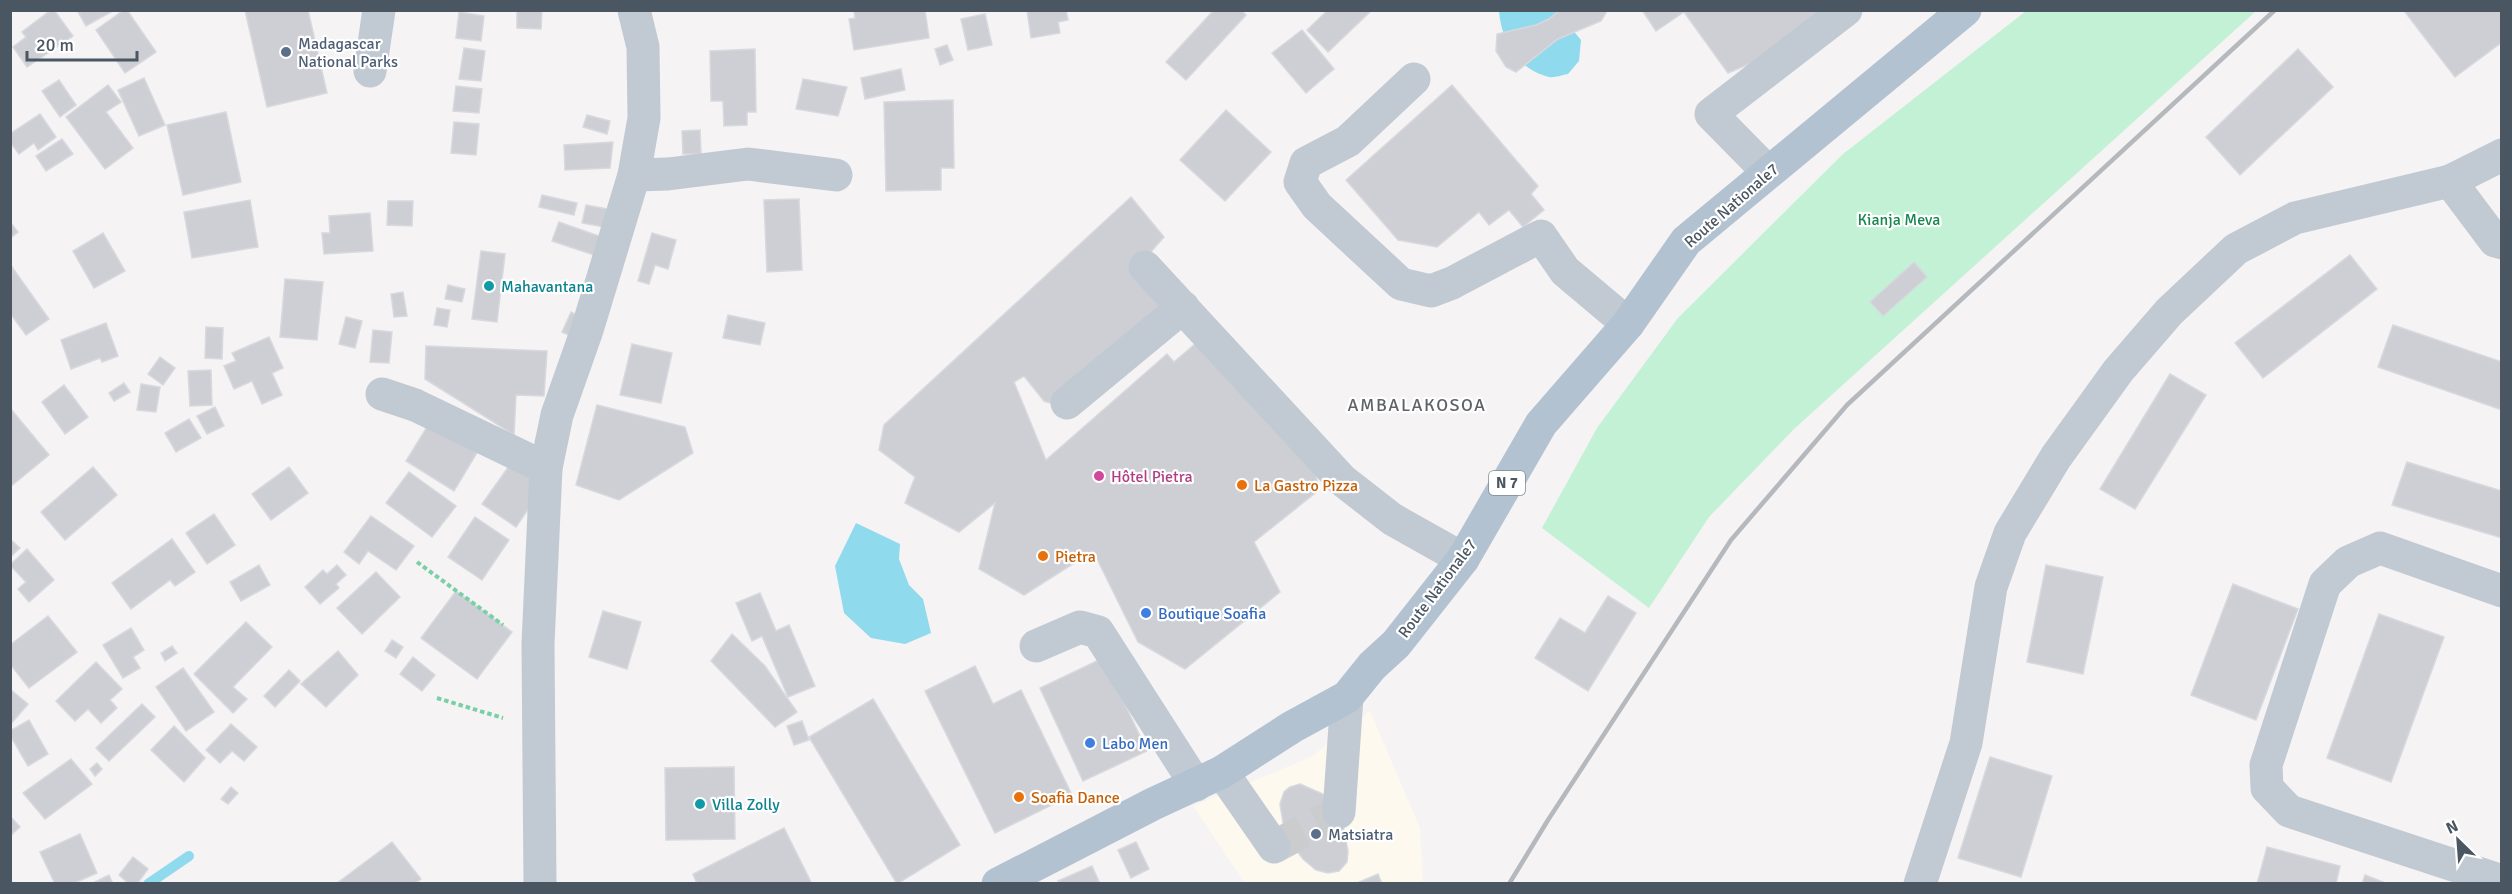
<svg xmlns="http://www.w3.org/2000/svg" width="2512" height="894" font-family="Signika,sans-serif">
<rect width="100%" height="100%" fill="#f5f3f3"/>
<polygon fill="#fdf9ef" points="1370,711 1420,828 1423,883 1245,883 1193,806 1311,757"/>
<polygon fill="#c3f1d5" points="2026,11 2256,11 1794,429 1709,517 1649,608 1542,528 1597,428 1678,318 1843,154"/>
<g fill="#90daee">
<path d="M1499 11H1557L1581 40 1579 61 1568 74C1562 75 1555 78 1549 77 1518 70 1501 40 1499 11Z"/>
<polygon points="856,523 900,544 899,559 909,585 923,599 931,633 905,644 871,638 844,613 835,566"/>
</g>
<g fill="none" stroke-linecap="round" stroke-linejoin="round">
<polyline stroke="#90daee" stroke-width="10" points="148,884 189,856"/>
</g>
<g fill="#cdcfd5" stroke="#d7d9de" stroke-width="1.5">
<polygon points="51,10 54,10 73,36 27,67 13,47 26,37 22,32"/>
<polygon points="77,10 110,10 111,12 86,26"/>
<polygon points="124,10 127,10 156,52 125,73 96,30"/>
<polygon points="245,10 308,10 327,93 267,107"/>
<polygon points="517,10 542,10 541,29 517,28"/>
<polygon points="854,10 925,10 929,38 854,50 849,19 855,18"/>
<polygon points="1027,10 1066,10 1068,20 1058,22 1060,33 1031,38"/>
<polygon points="1214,10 1241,10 1246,15 1186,80 1166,62"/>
<polygon points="1328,10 1372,10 1328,52 1307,30"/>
<polygon points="1560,10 1607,11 1601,21 1558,39 1516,72 1506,67 1496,51 1497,34 1536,25 1549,19"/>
<polygon points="1642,10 1819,10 1766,57 1728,73 1684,12 1656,31"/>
<polygon points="2406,10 2502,10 2502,42 2455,77 2405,12"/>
<polygon points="459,12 484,16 481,41 456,38"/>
<polygon points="985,14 992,45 968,50 961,19"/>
<polygon points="1302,30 1334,69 1306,93 1272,53"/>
<polygon points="947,45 953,60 940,65 935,49"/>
<polygon points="464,48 485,51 481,81 459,79"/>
<polygon points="755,49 756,112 747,112 747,125 724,126 723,101 711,101 710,51"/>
<polygon points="2298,49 2333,87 2240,175 2206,137"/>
<polygon points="901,69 905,90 865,99 861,78"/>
<polygon points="144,78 165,125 139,136 118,90"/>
<polygon points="803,79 847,87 838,116 796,109"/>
<polygon points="59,80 76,105 60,117 42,91"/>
<polygon points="108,85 121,102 106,112 133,148 105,169 66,117"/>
<polygon points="1452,85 1538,186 1531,194 1544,210 1523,227 1509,210 1489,225 1479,212 1437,247 1398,240 1346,180"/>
<polygon points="456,86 482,89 479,113 453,111"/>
<polygon points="953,100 954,168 941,168 941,190 886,191 884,102"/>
<polygon points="1226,110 1271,152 1225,201 1180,160"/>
<polygon points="226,112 241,182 183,195 167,125"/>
<polygon points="40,114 56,137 38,150 34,143 19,154 10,142 10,134"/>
<polygon points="587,115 610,121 607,134 583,127"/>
<polygon points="454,122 479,124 476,155 451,153"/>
<polygon points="700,130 701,154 683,154 682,131"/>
<polygon points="62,139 73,154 46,171 36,156"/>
<polygon points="613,142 610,168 565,170 564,145"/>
<polygon points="542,195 577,203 574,215 539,207"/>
<polygon points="1131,197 1164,237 1135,270 1177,316 1063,407 1044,401 1024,376 1014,382 1046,460 1167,354 1174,362 1203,337 1314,465 1319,490 1254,542 1280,592 1185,669 1138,642 1093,551 1024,595 979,569 995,503 959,532 905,503 915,477 879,450 884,425"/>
<polygon points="799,199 802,270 767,272 764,200"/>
<polygon points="250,200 258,247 192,258 184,212"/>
<polygon points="388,201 413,201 412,226 387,225"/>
<polygon points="586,205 613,210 609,228 582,223"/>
<polygon points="370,213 373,251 324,254 322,233 330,233 329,216"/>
<polygon points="10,222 18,232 10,238"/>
<polygon points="559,222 610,240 603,258 552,241"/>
<polygon points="103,233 125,271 94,288 73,251"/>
<polygon points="652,233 676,240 668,269 655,265 649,284 638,281"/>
<polygon points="481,251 505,254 497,322 472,319"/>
<polygon points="2350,255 2377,289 2263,378 2235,343"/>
<polygon points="1914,262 1927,277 1883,316 1870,302"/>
<polygon points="12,267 49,319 26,335 10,313"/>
<polygon points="285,279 323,282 317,340 280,337"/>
<polygon points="448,285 465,289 462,302 445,299"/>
<polygon points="403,292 407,316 394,317 391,294"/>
<polygon points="437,308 450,310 447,327 434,325"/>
<polygon points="571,312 580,317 571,336 562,332"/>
<polygon points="728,315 765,323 760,345 723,338"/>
<polygon points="346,317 362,321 355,348 339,344"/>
<polygon points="106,323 118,356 102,362 100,358 71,369 61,340"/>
<polygon points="2393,325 2502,362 2502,410 2378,367"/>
<polygon points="206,327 223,328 222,359 205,358"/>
<polygon points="373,330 392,332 389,363 370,362"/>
<polygon points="269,337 283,368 272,373 282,395 262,404 252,381 234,389 224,366 236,361 232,353"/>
<polygon points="632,344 672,353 661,403 620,395"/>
<polygon points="426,346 547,351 544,396 516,395 514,435 425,379"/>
<polygon points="160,357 175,368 163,385 148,374"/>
<polygon points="211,370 212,405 190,406 188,371"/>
<polygon points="2170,374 2206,395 2135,509 2100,489"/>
<polygon points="124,383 130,392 114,401 109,393"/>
<polygon points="141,384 160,387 156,412 137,410"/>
<polygon points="64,385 88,417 65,434 42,402"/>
<polygon points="597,405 685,427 693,453 619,500 576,485"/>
<polygon points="215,407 224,426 207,434 197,416"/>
<polygon points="10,408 49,455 10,487"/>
<polygon points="189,419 201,438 176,452 165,433"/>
<polygon points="430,422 478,451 454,491 406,461"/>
<polygon points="514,459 547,482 516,527 482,504"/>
<polygon points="2407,462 2502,491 2502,538 2392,505"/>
<polygon points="93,467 117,495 65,540 41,512"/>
<polygon points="289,467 308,493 271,520 252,494"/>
<polygon points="409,472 456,506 432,537 386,503"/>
<polygon points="214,514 235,545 207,564 186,533"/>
<polygon points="371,516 414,546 396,570 368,551 359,564 344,552"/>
<polygon points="475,517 509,540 482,580 448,557"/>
<polygon points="10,539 20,548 10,557"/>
<polygon points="172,539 195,572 175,586 170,580 131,609 112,583"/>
<polygon points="27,549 54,580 29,602 18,589 26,582 10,565"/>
<polygon points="259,565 270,585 241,601 230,582"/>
<polygon points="337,565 346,575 336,584 339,588 320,604 305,587 323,570 327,574"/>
<polygon points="2046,565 2103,577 2083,674 2027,662"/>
<polygon points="376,572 400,597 362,634 337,608"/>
<polygon points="2233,584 2298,609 2256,720 2191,695"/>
<polygon points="456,591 512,632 477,679 421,638"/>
<polygon points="760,593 776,631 789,625 815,686 788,697 762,636 752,641 736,603"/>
<polygon points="1608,596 1636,613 1588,691 1535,658 1560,618 1585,633"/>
<polygon points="603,611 641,622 627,669 589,657"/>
<polygon points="2379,614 2444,637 2391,782 2327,758"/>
<polygon points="48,616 77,652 29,688 10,664 10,645"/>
<polygon points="246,622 272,647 233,687 247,699 233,713 194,674"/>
<polygon points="131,628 144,650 133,657 140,668 123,678 103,645"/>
<polygon points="732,634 765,666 797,712 775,727 711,661"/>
<polygon points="392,640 403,647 396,658 385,651"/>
<polygon points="172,646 177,653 165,661 161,653"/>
<polygon points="338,651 358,675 326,707 301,684"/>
<polygon points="413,657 435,675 422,691 400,674"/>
<polygon points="1103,658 1147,751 1083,781 1040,688"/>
<polygon points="96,662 122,689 110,700 117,708 101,723 88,709 75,721 56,701"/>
<polygon points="975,666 993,704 1021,690 1072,795 995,833 925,691"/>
<polygon points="183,668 214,712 186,731 156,687"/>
<polygon points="289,670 300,681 275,707 264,696"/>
<polygon points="10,689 28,704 10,725"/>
<polygon points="873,699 960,845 897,884 809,737"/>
<polygon points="142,704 155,717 109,761 96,748"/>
<polygon points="29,720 48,754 28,766 10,735 10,731"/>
<polygon points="802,721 809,740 794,745 787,726"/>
<polygon points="231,724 257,747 244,761 232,751 220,763 206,750"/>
<polygon points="174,726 205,758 184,782 151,750"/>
<polygon points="1990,757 2052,776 2021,877 1958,858"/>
<polygon points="71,759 92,784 45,819 23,793"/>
<polygon points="97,763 102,769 95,776 90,769"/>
<polygon points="734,767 735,839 666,840 665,768"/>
<polygon points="1300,784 1323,794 1342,821 1348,851 1347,862 1339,871 1328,873 1316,870 1303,859 1285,835 1280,804 1284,792 1290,787"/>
<polygon points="231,787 238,793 228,804 221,799"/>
<polygon points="10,816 20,827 10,836"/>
<polygon points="784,828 812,884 697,884 693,874"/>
<polygon points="80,834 97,873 72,884 55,884 40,852"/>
<polygon points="392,842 421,879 414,884 336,884"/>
<polygon points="1136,842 1149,869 1131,878 1118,850"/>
<polygon points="2267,847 2340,866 2336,884 2257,884"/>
<polygon points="133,857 148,869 137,884 129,884 119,875"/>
<polygon points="1092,866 1100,884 1059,884 1058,881"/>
<polygon points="1378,874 1382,884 1355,884"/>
<polygon points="109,875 113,884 91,884"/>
<polygon points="2365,875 2388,884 2362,884"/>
</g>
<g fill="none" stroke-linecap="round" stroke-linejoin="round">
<polyline stroke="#caccce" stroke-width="33" stroke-dasharray="33 16" stroke-linecap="butt" points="1274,847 1339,812"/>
<g stroke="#7ad0a6" stroke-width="4" stroke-dasharray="4.5 3" stroke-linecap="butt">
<polyline points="417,562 503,625"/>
<polyline points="437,698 503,718"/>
</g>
<g stroke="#c1cad2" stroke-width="33">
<polyline points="370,71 379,10"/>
<polyline points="1414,79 1348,141 1306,163 1300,182 1317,206 1401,284 1431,291 1452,283 1541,236 1565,271 1628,324"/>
<polyline points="1768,172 1711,114 1846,10"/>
<polyline points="634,175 668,174 748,164 836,175"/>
<polyline points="2450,181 2495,241 2502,243"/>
<polyline points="1145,267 1342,480 1392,519 1463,559"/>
<polyline points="382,394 415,405 546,468"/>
<polyline points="1067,403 1183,307"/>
<polyline points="2502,591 2380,548 2348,562 2325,584 2266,765 2267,788 2289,811 2502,881"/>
<polyline points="1036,646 1080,627 1098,632 1196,785"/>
<polyline points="1222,772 1274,847"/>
<polyline points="1339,812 1347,697"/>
<polyline points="540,884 538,644 546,468 557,415 587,330 634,175 644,118 643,47 634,10"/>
<polyline points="1920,884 1966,743 1991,587 2010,533 2056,457 2118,371 2169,312 2236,249 2295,218 2450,181 2502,155"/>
</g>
<polyline stroke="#b3c2d1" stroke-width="33" points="998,884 1153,804 1222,772 1292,727 1347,697 1372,666 1396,644 1463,559 1541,424 1628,324 1686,241 1965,10"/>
<polyline stroke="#b5b8bd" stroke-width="4.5" points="1509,884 1548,820 1731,540 1847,405 2275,10"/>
</g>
<g fill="#5c6f8a" stroke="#fff" stroke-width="2">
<circle cx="286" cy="52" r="6"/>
<circle cx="1316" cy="834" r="6"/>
</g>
<g fill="#0f9aa8" stroke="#fff" stroke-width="2">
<circle cx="489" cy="286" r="6"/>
<circle cx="700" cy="804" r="6"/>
</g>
<circle fill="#d1479c" stroke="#fff" stroke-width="2" cx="1099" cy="476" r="6"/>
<g fill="#e8710a" stroke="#fff" stroke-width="2">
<circle cx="1242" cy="485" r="6"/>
<circle cx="1043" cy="556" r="6"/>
<circle cx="1019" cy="797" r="6"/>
</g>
<g fill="#3f7fe0" stroke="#fff" stroke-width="2">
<circle cx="1146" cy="613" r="6"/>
<circle cx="1090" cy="743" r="6"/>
</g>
<g text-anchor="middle" stroke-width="4.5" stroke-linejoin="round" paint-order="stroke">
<rect fill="#fff" stroke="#808990" stroke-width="1.5" x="1489" y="471" width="36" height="24" rx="4.5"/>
<g font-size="15" font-weight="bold" fill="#4a5661">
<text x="1507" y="488">N 7</text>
</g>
<g font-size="16" fill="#4e5e75" stroke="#fff" text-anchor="start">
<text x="298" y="49">Madagascar<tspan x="298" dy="18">National Parks</tspan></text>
<text x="1328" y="840">Matsiatra</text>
</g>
<g font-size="16" fill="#4a5661" stroke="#fff">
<text transform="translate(1731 205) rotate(-41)" y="6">Route Nationale7</text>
<text transform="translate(1437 588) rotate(-53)" y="6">Route Nationale7</text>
</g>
<g font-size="16" fill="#17864f" stroke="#fff">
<text x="1899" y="225">Kianja Meva</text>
</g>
<g font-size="16" fill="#0d838f" stroke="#fff" text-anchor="start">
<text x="501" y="292">Mahavantana</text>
<text x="712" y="810">Villa Zolly</text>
</g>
<g font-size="16" fill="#b23c85" stroke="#fff" text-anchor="start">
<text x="1111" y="482">Hôtel Pietra</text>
</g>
<g font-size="16" fill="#c56008" stroke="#fff" text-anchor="start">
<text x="1254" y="491">La Gastro Pizza</text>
<text x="1055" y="562">Pietra</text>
<text x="1031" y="803">Soafia Dance</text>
</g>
<g font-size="16" fill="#366cbe" stroke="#fff" text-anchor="start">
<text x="1158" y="619">Boutique Soafia</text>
<text x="1102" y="749">Labo Men</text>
</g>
<g font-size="18" letter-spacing="1.5" fill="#5f6368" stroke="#fff">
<text x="1417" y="411">AMBALAKOSOA</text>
</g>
</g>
<rect width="2512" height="894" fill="none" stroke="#4a5661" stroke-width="24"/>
<g transform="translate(2458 840) rotate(335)" stroke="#ffffff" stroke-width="4.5" paint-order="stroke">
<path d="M0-4.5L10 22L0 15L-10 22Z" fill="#4a5661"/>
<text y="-9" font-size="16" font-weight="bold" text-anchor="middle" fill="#4a5661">N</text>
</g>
<path d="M27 51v9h110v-9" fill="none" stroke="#4a5661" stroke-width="3"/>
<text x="36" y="51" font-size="18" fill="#4a5661" stroke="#ffffff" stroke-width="4.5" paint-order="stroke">20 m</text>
</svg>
